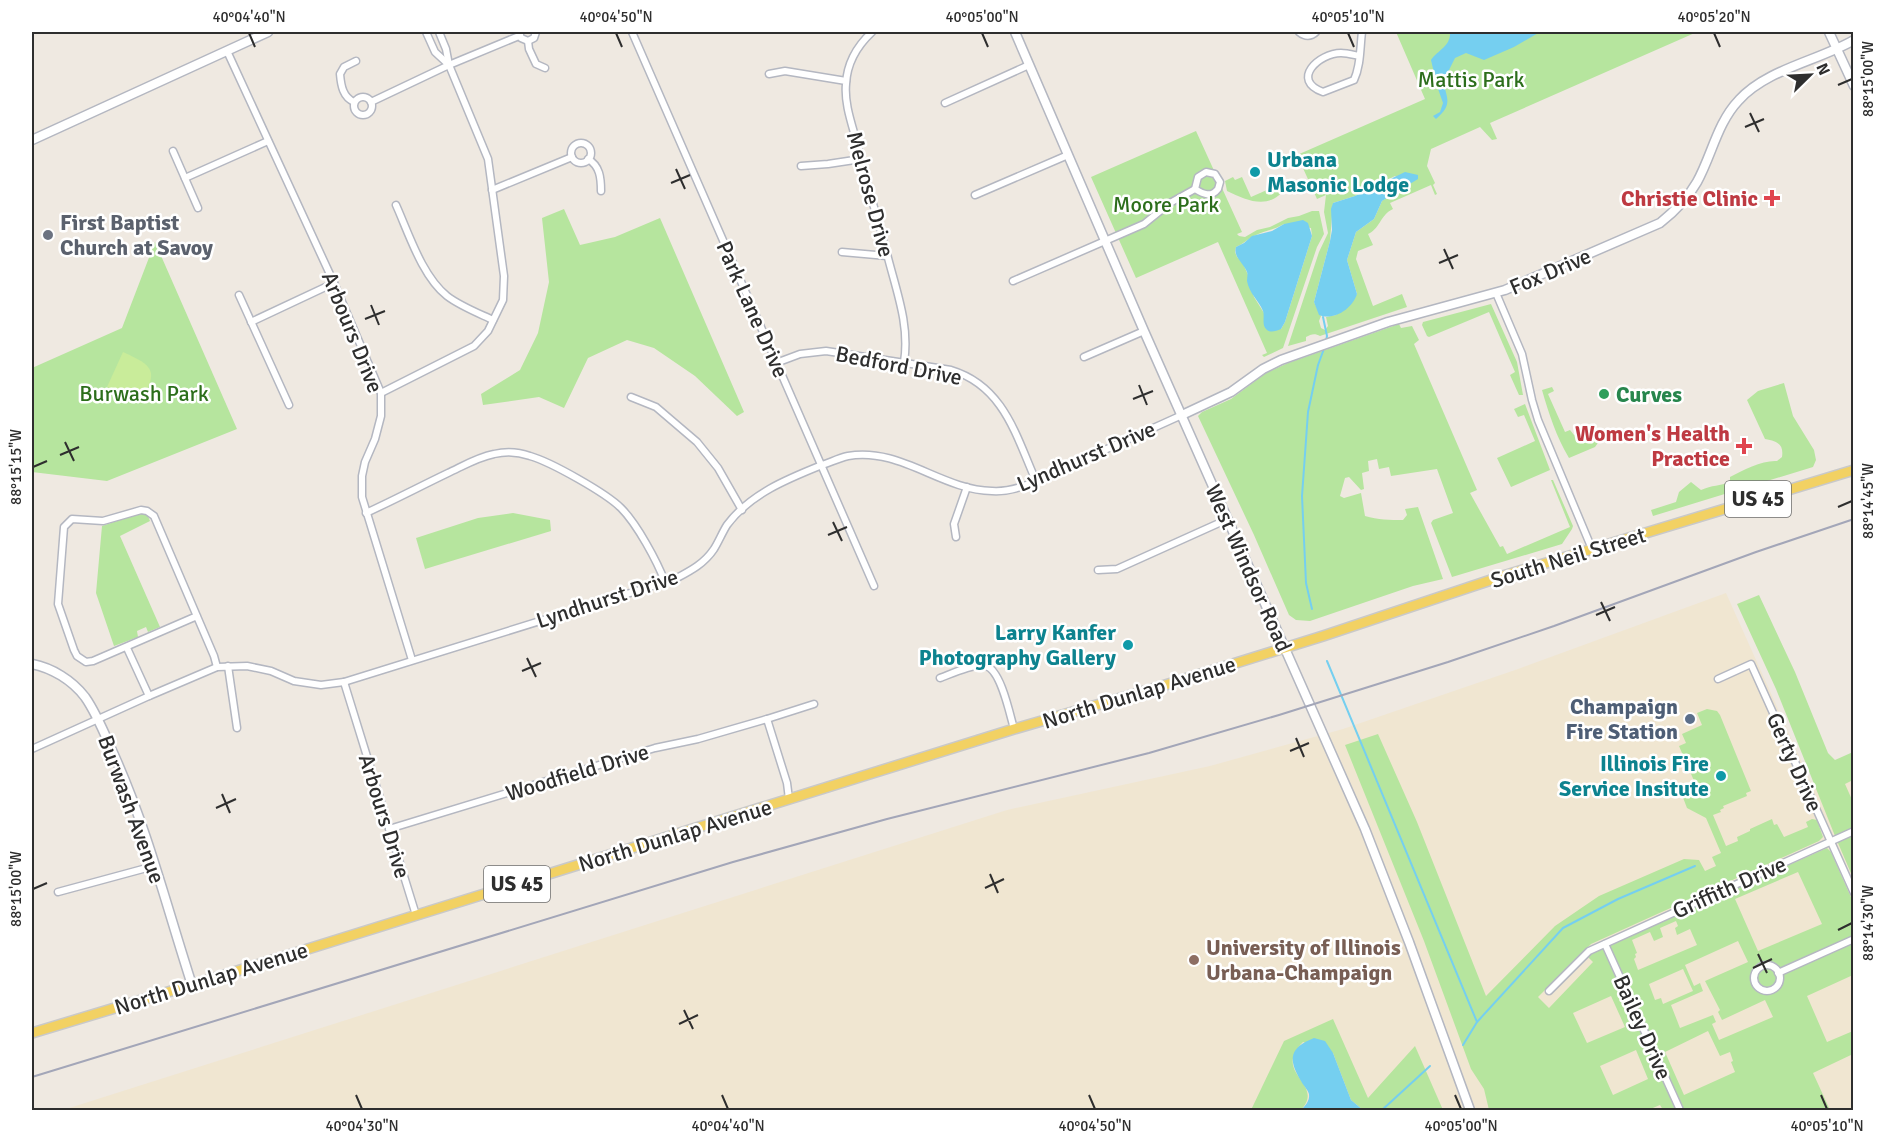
<svg xmlns="http://www.w3.org/2000/svg" width="1885" height="1142" font-family="Signika,sans-serif">
<rect width="100%" height="100%" fill="#efe9e1"/>
<polygon fill="#f0e6d1" points="1726,593 1812,785 1853,767 1853,1110 63,1110 1007,810 1210,766 1343,729 1518,669"/>
<g fill="#b6e59e" fill-rule="evenodd">
<path d="M1396 32H1697L1490 123 1497 139 1492 140 1480 127 1431 149 1427 166 1435 183 1433 185 1437 194 1435 195 1431 185 1390 203 1393 209C1380 215 1380 229 1368 234L1373 245 1358 251 1356 259 1373 306 1402 294 1407 307 1320 336C1315 333 1311 334 1306 337V341L1288 346 1319 252 1328 233 1324 212 1326 195 1317 199 1297 155 1425 99ZM1395 176 1411 184 1395 192 1382 201 1374 219 1356 232 1347 260 1357 294 1336 315 1326 317 1328 326 1325 330 1321 328 1319 321 1321 316 1314 302 1330 241 1333 203 1355 196Z"/>
<path d="M1196 131 1242 232 1237 234 1239 236 1245 237 1257 230 1270 227 1288 218 1299 216 1312 211H1319L1324 234 1317 247 1283 348 1264 357 1262 355 1267 353 1218 242 1136 278 1091 177ZM1284 224 1311 228 1312 236 1285 322 1281 329 1264 326V313L1254 297 1248 275 1242 261 1237 257 1235 252 1236 247C1243 244 1248 239 1254 236 1263 231 1274 230 1284 224Z"/>
<path d="M1233 177 1235 180 1242 177 1251 197 1278 185 1277 181 1281 178 1286 187C1270 211 1248 201 1227 191L1225 181Z"/>
<polygon points="564,209 580,245 615,237 660,218 744,412 737,416 695,376 654,348 627,340 588,358 564,408 539,397 483,405 481,394 520,370 538,333 549,282 542,218"/>
<polygon points="155,242 237,429 107,481 32,472 32,368 122,328"/>
<polygon points="1491,304 1517,362 1523,395 1519,395 1510,375 1515,372 1489,312 1429,337 1427,336 1422,325 1423,322"/>
<path d="M1399 324 1401 328 1412 326 1419 340 1414 344 1477 490 1470 493 1500 547 1503 546 1507 554 1570 527 1551 480H1553L1573 526 1572 529 1562 544 1452 577 1431 523 1433 520 1453 513 1437 469 1391 476 1389 467 1379 469 1377 459 1368 461 1369 471 1362 473 1364 489 1361 490 1349 477 1345 478 1340 496 1344 498 1361 493 1365 516C1378 520 1390 520 1403 520L1407 515 1405 509 1418 507 1443 579 1413 586 1310 621 1296 620 1289 615 1254 535 1198 416 1202 412 1231 399 1266 373 1288 363Z"/>
<path d="M1784 383 1793 416 1814 450 1816 460 1813 467 1653 516 1651 510 1676 502 1679 492 1691 482 1701 490C1712 485 1720 486 1730 482V477C1743 470 1763 460 1777 461L1782 457C1784 444 1777 441 1765 439L1747 400 1758 391Z"/>
<path d="M1552 387 1554 391 1548 394 1565 432 1570 430 1574 435 1594 426 1600 440 1595 447 1569 458C1556 436 1549 414 1542 390Z"/>
<polygon points="1525,404 1550,470 1511,487 1497,458 1535,441 1524,415 1518,417 1514,409"/>
<polygon points="141,513 147,514 150,521 120,536 160,627 148,632 146,627 137,631 138,637 114,646 96,593 102,526"/>
<polygon points="513,513 550,520 551,531 425,569 416,538 478,518"/>
<polygon points="1759,595 1795,672 1828,753 1835,760 1853,752 1853,780 1845,784 1853,802 1853,878 1835,836 1776,689 1737,604"/>
<path d="M1707 709 1717 711 1720 715 1751 791 1746 793 1747 796 1723 806 1724 808 1720 810 1721 812 1713 815 1726 846 1738 841 1737 837 1750 831V829L1772 819 1774 825 1777 824 1784 837 1808 827 1806 822 1812 819 1817 820 1823 837 1819 841 1591 944 1538 997 1549 1008 1593 962 1588 957 1589 954 1827 848 1831 852 1854 904 1853 975 1807 996 1827 1042 1853 1031V1054L1813 1073 1830 1110H1663L1660 1105 1648 1110H1489L1484 1089 1471 1069 1424 941 1345 745 1378 734 1417 822 1486 996 1555 926 1599 896 1684 859 1699 860 1705 871 1716 866 1712 857 1721 853 1706 818 1687 808 1682 795 1684 788 1695 783 1679 746 1686 743 1682 734 1702 725 1697 713ZM1798 872 1822 924 1758 951 1735 899ZM1676 921 1678 926 1675 928 1677 935 1690 929 1697 945 1638 970 1634 959 1636 957 1635 954 1637 953 1632 940 1650 932 1654 941 1663 937 1660 928ZM1738 941 1748 962 1705 981 1720 1010 1718 1012 1722 1020 1765 1000 1773 1017 1719 1040 1712 1024 1716 1022 1713 1015 1680 1028 1671 1005 1703 991 1700 983 1694 986 1685 965ZM1683 969 1693 991 1663 1004 1661 998 1655 1000 1649 984ZM1611 996 1625 1027 1587 1043 1573 1013ZM1708 1031 1720 1056 1730 1052 1733 1061 1731 1062 1735 1072 1684 1095 1665 1052ZM1636 1050 1648 1079 1613 1095 1600 1066Z"/>
<path d="M1333 1019 1368 1098 1415 1046 1443 1110H1363L1351 1100 1333 1053 1303 1042C1271 1074 1326 1083 1301 1110H1251L1284 1041Z"/>
</g>
<path fill="#c9ec9a" d="M123 352C154 366 159 371 140 402L107 387Z"/>
<g fill="#75cff0">
<path d="M1450 32H1540L1514 47 1484 60 1466 53 1455 58 1443 82C1448 100 1452 105 1436 119L1433 116 1440 112 1443 103 1437 86 1431 60C1438 50 1451 46 1450 32Z"/>
<path d="M1405 172 1418 175V179L1382 201 1374 219 1356 232 1347 260 1357 294C1352 309 1334 321 1319 315L1314 302 1330 241 1332 230 1331 209 1333 203 1355 196Z"/>
<path d="M1303 220 1308 223 1312 236 1285 322 1281 329C1276 331 1271 333 1267 330 1261 325 1265 317 1263 311 1259 301 1249 293 1247 281 1247 278 1248 275 1247 272 1243 262 1233 257 1236 247L1244 243 1252 236 1272 231 1284 224Z"/>
<path d="M1314 1038 1325 1041 1333 1053 1351 1100 1363 1110H1301C1305 1106 1310 1101 1309 1094 1308 1090 1303 1085 1301 1081 1288 1059 1289 1048 1314 1038Z"/>
</g>
<g fill="none" stroke-linecap="round" stroke-linejoin="round">
<g stroke="#75cff0" stroke-width="2">
<polyline points="1323,317 1327,336 1326,341"/>
<polyline points="1312,609 1306,583 1302,496 1308,412 1318,365 1325,346"/>
<polyline points="1327,661 1477,1022 1463,1045"/>
<polyline points="1477,1022 1563,928 1618,899 1695,866"/>
<polyline points="1382,1110 1430,1066"/>
</g>
<defs>
<g id="street">
<polyline points="426,32 435,52 449,65"/>
<polyline points="519,32 521,38 528,41 534,38 536,32"/>
<polyline points="632,32 874,586"/>
<path d="M872 32C857 46 847 63 846 84 844 105 853 127 858 147 867 183 877 218 887 254 896 290 910 325 904 362"/>
<path d="M1299 32C1305 37 1311 37 1316 32"/>
<polyline points="528,41 529,49 536,64 545,68"/>
<polyline points="227,51 334,283 381,393 381,416 375,439 365,462 362,476 362,497 412,660"/>
<path d="M1359 56C1354 55 1347 53 1341 53 1319 53 1290 80 1323 92L1354 80C1361 65 1360 47 1362 32"/>
<polyline points="769,74 785,71 846,81"/>
<circle cx="363" cy="106" r="9"/>
<path d="M354 102C343 97 341 86 340 74L344 67 356 61"/>
<polyline points="371,102 449,65 519,36"/>
<polyline points="945,103 1029,65"/>
<circle cx="581" cy="153" r="10"/>
<polyline points="173,151 198,208"/>
<path d="M588 159C600 166 601 178 601 191"/>
<polyline points="801,166 828,164 861,159"/>
<path d="M1206 172 1215 174 1220 182 1218 189C1211 198 1203 194 1195 189L1198 177Z"/>
<polyline points="185,178 268,141"/>
<polyline points="492,190 572,157"/>
<polyline points="975,195 1068,155"/>
<path d="M396 205C409 234 422 276 447 296 460 306 478 313 493 320"/>
<polyline points="842,252 887,256"/>
<polyline points="1013,281 1144,224 1170,203 1195,189"/>
<polyline points="1496,293 1522,354 1532,400 1538,420 1592,549"/>
<polyline points="239,295 289,405"/>
<polyline points="251,322 334,283"/>
<polyline points="1084,357 1144,331"/>
<path d="M776 363 800 354 826 351 951 370C1004 386 1016 436 1036 481"/>
<polyline points="381,393 474,346 488,331 503,300 504,276 488,159 449,65 446,49 439,32"/>
<polyline points="631,397 656,407 697,442 718,468 742,510"/>
<path d="M366 513C394 500 421 486 448 473 463 466 478 457 494 454 506 451 519 452 530 456 551 462 606 493 621 508 637 524 657 561 665 582"/>
<polyline points="956,537 954,524 967,487"/>
<polyline points="1098,570 1117,569 1228,519"/>
<polyline points="197,616 93,661 86,662 77,656 74,650 58,604 64,527 72,519 103,521 141,510 147,511 154,516 214,656 217,667"/>
<polyline points="127,648 149,696"/>
<polyline points="228,666 237,728"/>
<path d="M940 678C951 674 974 663 986 666 1001 670 1010 715 1014 729"/>
<polyline points="1718,679 1751,664 1854,893"/>
<polyline points="344,682 416,915"/>
<path d="M32 749 149 696 217 667 247 666 271 671 294 681 321 685 344 682 675 579C690 571 704 564 714 549 719 541 722 533 727 525 750 494 787 479 822 465 831 462 839 458 848 456 901 447 941 490 992 491 1007 492 1023 487 1036 481L1182 415"/>
<polyline points="789,799 787,783 767,719 814,704"/>
<polyline points="389,829 655,748 698,739 767,719"/>
<polyline points="58,892 154,866"/>
<polyline points="1605,944 1680,1110"/>
<circle cx="1767" cy="978" r="13"/>
<polyline points="1778,973 1854,939"/>
<polyline points="1549,991 1589,951 1854,831"/>
</g>
<g id="secondary">
<polyline points="1015,32 1144,331 1365,829 1409,942 1470,1110"/>
<polyline points="1829,32 1854,86"/>
<polyline points="32,140 268,32"/>
<path d="M1182 415 1231 392 1263 369 1281 360 1388 322 1505 290 1660 223C1675 211 1688 198 1697 182 1712 155 1717 123 1739 100 1767 69 1818 61 1854 40"/>
<path d="M32 664C52 668 72 680 85 697 97 714 105 735 114 755 147 828 167 908 192 985"/>
</g>
<polyline id="primary" points="32,1033 221,976 1014,729 1162,686 1323,636 1503,576 1854,470"/>
</defs>
<use href="#street" stroke="#b4b7c1" stroke-width="9"/>
<use href="#secondary" stroke="#b4b7c1" stroke-width="11"/>
<use href="#primary" stroke="#c9c9c9" stroke-width="12"/>
<use href="#street" stroke="#fff" stroke-width="6"/>
<use href="#secondary" stroke="#fff" stroke-width="8"/>
<use href="#primary" stroke="#f2d163" stroke-width="9"/>
<polyline stroke="#a3a6b8" stroke-width="2" points="32,1077 733,862 887,819 1149,753 1279,715 1448,662 1554,626 1756,552 1854,519"/>
</g>
<path fill="none" stroke="#2e2e2e" stroke-width="2" d="M249 33 255 47M616 33 622 47M982 33 988 47M1348 33 1354 47M1714 33 1720 47M1838 85 1852 79M1750 113 1759 132M1745 127 1764 119M676 169 685 189M671 183 690 175M1444 249 1453 269M1439 263 1458 255M371 305 379 325M365 319 385 311M1139 385 1147 405M1133 399 1153 391M65 442 74 461M60 455 79 447M33 467 47 461M1838 507 1852 501M833 522 842 541M828 535 847 527M1601 602 1610 621M1596 615 1615 607M527 658 536 677M522 671 541 663M1296 738 1304 757M1290 751 1309 743M222 794 230 813M216 808 236 799M990 874 998 893M985 888 1004 879M33 889 47 883M1838 930 1852 923M1758 954 1767 973M1753 968 1772 959M684 1010 693 1029M679 1024 698 1015M356 1095 362 1109M722 1095 728 1109M1089 1095 1095 1109M1455 1095 1461 1109M1821 1095 1827 1109"/>
<g fill="#0f9aa8" stroke="#fff" stroke-width="2">
<circle cx="1255" cy="172" r="6"/>
<circle cx="1128" cy="645" r="6"/>
<circle cx="1721" cy="776" r="6"/>
</g>
<g fill="#e0444e" stroke="#fff" stroke-width="2">
<path d="M1769 189h6v6h6v6h-6v6h-6v-6h-6v-6h6z"/>
<path d="M1741 437h6v6h6v6h-6v6h-6v-6h-6v-6h6z"/>
</g>
<circle fill="#6b7280" stroke="#fff" stroke-width="2" cx="48" cy="235" r="6"/>
<circle fill="#2e9e5b" stroke="#fff" stroke-width="2" cx="1604" cy="394" r="6"/>
<circle fill="#5c6f8a" stroke="#fff" stroke-width="2" cx="1690" cy="719" r="6"/>
<circle fill="#8d6e63" stroke="#fff" stroke-width="2" cx="1194" cy="960" r="6"/>
<g text-anchor="middle" stroke-width="5" stroke-linejoin="round" paint-order="stroke">
<g fill="#fff" stroke="#6d6d6d" stroke-width="1.5">
<rect x="1725" y="481" width="66" height="36" rx="4.5"/>
<rect x="484" y="866" width="66" height="36" rx="4.5"/>
</g>
<g font-size="21" font-weight="bold" fill="#2e2e2e">
<text x="1758" y="506">US 45</text>
<text x="517" y="891">US 45</text>
</g>
<g font-size="22" fill="#2c6e1b" stroke="#fff">
<text x="1471" y="87">Mattis Park</text>
<text x="1166" y="212">Moore Park</text>
<text x="144" y="401">Burwash Park</text>
</g>
<g font-size="22" font-weight="bold" fill="#0d838f" stroke="#fff" text-anchor="end">
<text x="1267" y="167" text-anchor="start">Urbana<tspan x="1267" dy="25">Masonic Lodge</tspan></text>
<text x="1116" y="640">Larry Kanfer<tspan x="1116" dy="25">Photography Gallery</tspan></text>
<text x="1709" y="771">Illinois Fire<tspan x="1709" dy="25">Service Insitute</tspan></text>
</g>
<g font-size="22" fill="#2e2e2e" stroke="#fff">
<text transform="translate(871 194) rotate(75)" y="8">Melrose Drive</text>
<text transform="translate(1550 271) rotate(-23)" y="8">Fox Drive</text>
<text transform="translate(753 309) rotate(66)" y="8">Park Lane Drive</text>
<text transform="translate(353 332) rotate(68)" y="8">Arbours Drive</text>
<text transform="translate(899 365) rotate(11)" y="8">Bedford Drive</text>
<text transform="translate(1086 456) rotate(-23)" y="8">Lyndhurst Drive</text>
<text transform="translate(1568 557) rotate(-17)" y="8">South Neil Street</text>
<text transform="translate(1249 568) rotate(66)" y="8">West Windsor Road</text>
<text transform="translate(607 598) rotate(-18)" y="8">Lyndhurst Drive</text>
<text transform="translate(1139 692) rotate(-17)" y="8">North Dunlap Avenue</text>
<text transform="translate(1795 762) rotate(66)" y="8">Gerty Drive</text>
<text transform="translate(577 772) rotate(-17)" y="8">Woodfield Drive</text>
<text transform="translate(132 809) rotate(70)" y="8">Burwash Avenue</text>
<text transform="translate(385 816) rotate(73)" y="8">Arbours Drive</text>
<text transform="translate(675 835) rotate(-17)" y="8">North Dunlap Avenue</text>
<text transform="translate(1729 887) rotate(-24)" y="8">Griffith Drive</text>
<text transform="translate(211 978) rotate(-17)" y="8">North Dunlap Avenue</text>
<text transform="translate(1643 1027) rotate(66)" y="8">Bailey Drive</text>
</g>
<g font-size="22" font-weight="bold" fill="#be3a42" stroke="#fff" text-anchor="end">
<text x="1758" y="206">Christie Clinic</text>
<text x="1730" y="441">Women's Health<tspan x="1730" dy="25">Practice</tspan></text>
</g>
<g font-size="22" font-weight="bold" fill="#5b616d" stroke="#fff" text-anchor="start">
<text x="60" y="230">First Baptist<tspan x="60" dy="25">Church at Savoy</tspan></text>
</g>
<g font-size="22" font-weight="bold" fill="#27864d" stroke="#fff" text-anchor="start">
<text x="1616" y="402">Curves</text>
</g>
<g font-size="22" font-weight="bold" fill="#4e5e75" stroke="#fff" text-anchor="end">
<text x="1678" y="714">Champaign<tspan x="1678" dy="25">Fire Station</tspan></text>
</g>
<g font-size="22" font-weight="bold" fill="#785e54" stroke="#fff" text-anchor="start">
<text x="1206" y="955">University of Illinois<tspan x="1206" dy="25">Urbana-Champaign</tspan></text>
</g>
</g>
<rect width="1885" height="1142" fill="none" stroke="#ffffff" stroke-width="66"/>
<g transform="translate(1810 75) rotate(66)" stroke="#ffffff" stroke-width="4.5" paint-order="stroke">
<path d="M0-4.5L10 22L0 15L-10 22Z" fill="#2e2e2e"/>
<text y="-9" font-size="16" font-weight="bold" text-anchor="middle" fill="#2e2e2e">N</text>
</g>
<rect x="33" y="33" width="1819" height="1076" fill="none" stroke="#2e2e2e" stroke-width="2"/>
<g font-size="15" text-anchor="middle" fill="#2e2e2e">
<text x="249" y="22">40°04'40"N</text>
<text x="616" y="22">40°04'50"N</text>
<text x="982" y="22">40°05'00"N</text>
<text x="1348" y="22">40°05'10"N</text>
<text x="1714" y="22">40°05'20"N</text>
<text transform="translate(1868 79) rotate(-90)" y="5">88°15'00"W</text>
<text transform="translate(16 467) rotate(-90)" y="5">88°15'15"W</text>
<text transform="translate(1868 501) rotate(-90)" y="5">88°14'45"W</text>
<text transform="translate(16 889) rotate(-90)" y="5">88°15'00"W</text>
<text transform="translate(1868 923) rotate(-90)" y="5">88°14'30"W</text>
<text x="362" y="1131">40°04'30"N</text>
<text x="728" y="1131">40°04'40"N</text>
<text x="1095" y="1131">40°04'50"N</text>
<text x="1461" y="1131">40°05'00"N</text>
<text x="1827" y="1131">40°05'10"N</text>
</g>
</svg>
